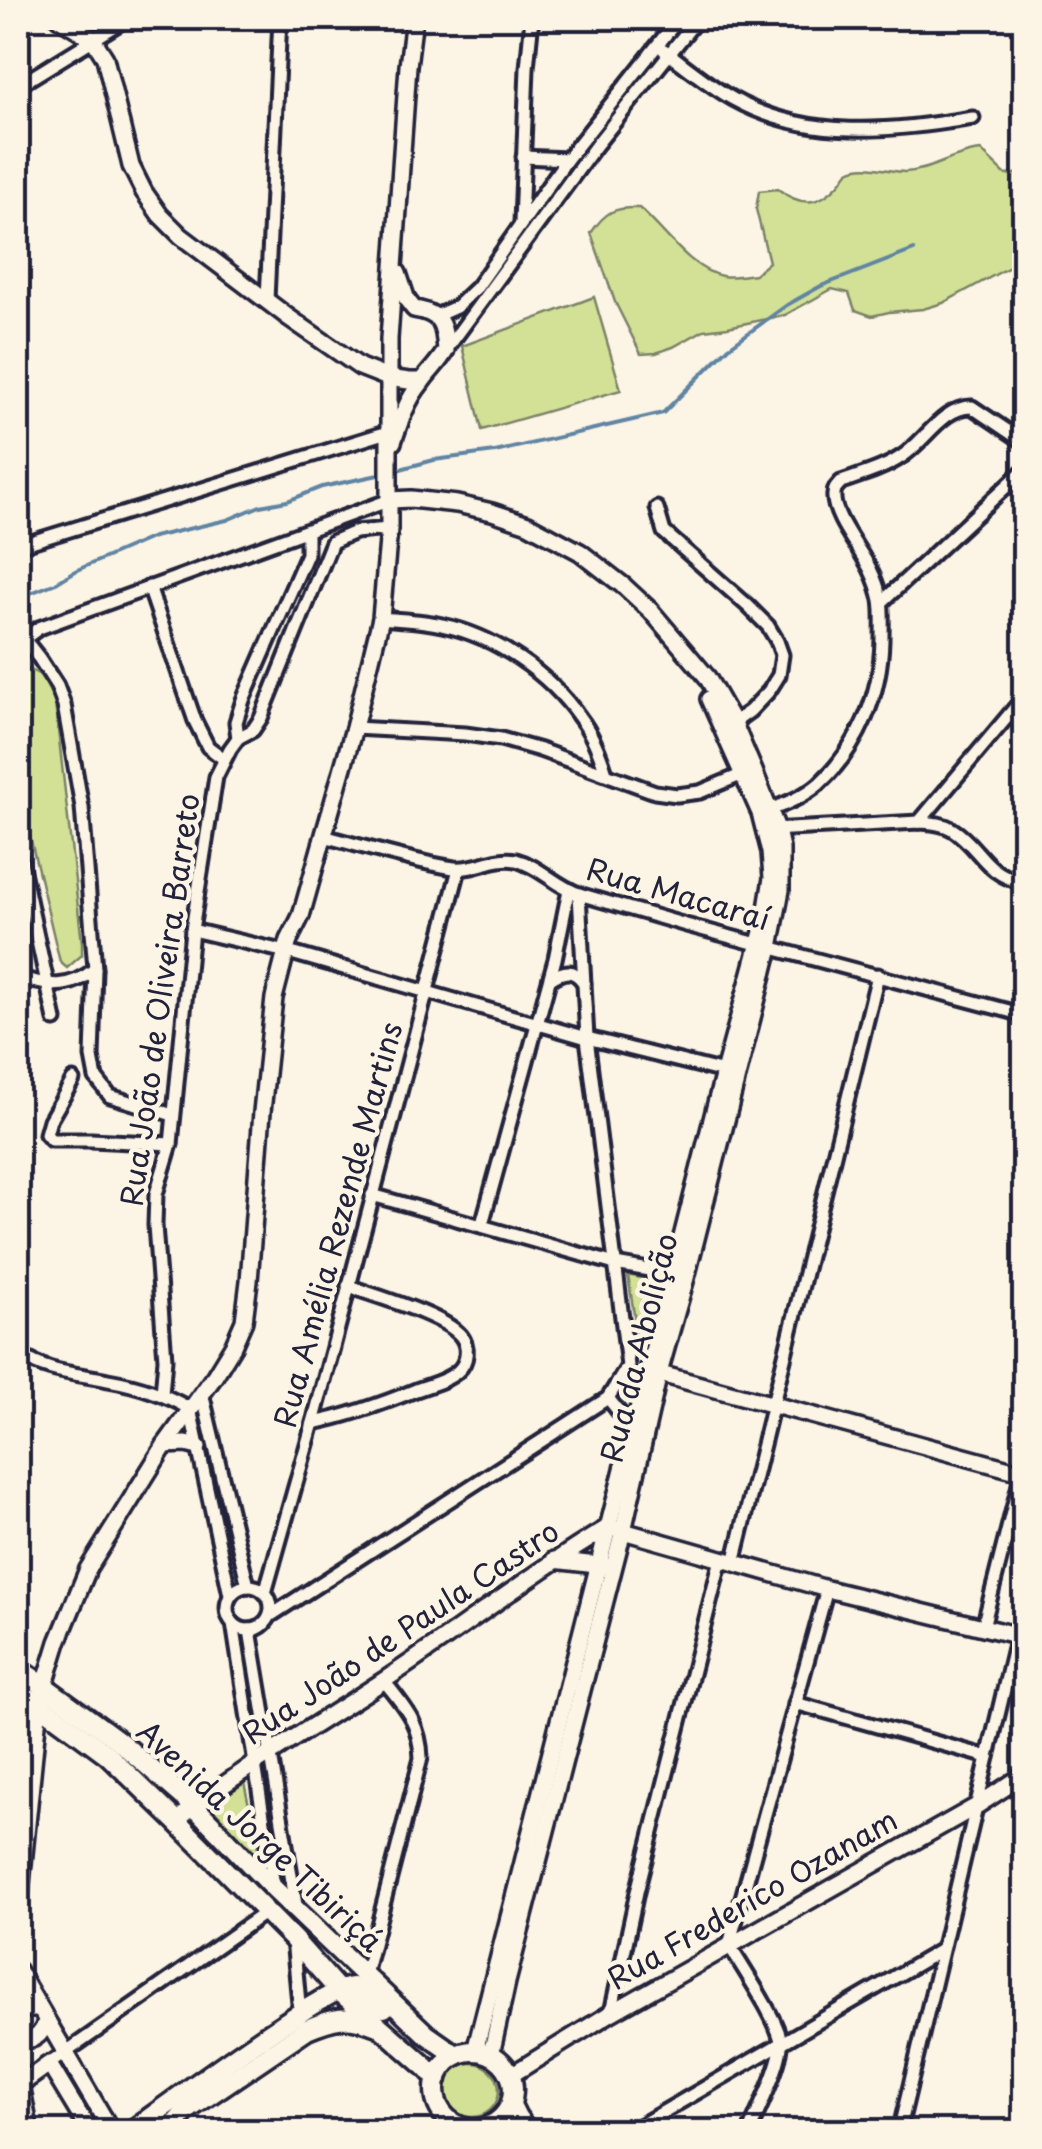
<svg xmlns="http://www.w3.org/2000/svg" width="1042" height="2149" font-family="'Playpen Sans',sans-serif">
<rect width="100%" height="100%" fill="#fcf5e5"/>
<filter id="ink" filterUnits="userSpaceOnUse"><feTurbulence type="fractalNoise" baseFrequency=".01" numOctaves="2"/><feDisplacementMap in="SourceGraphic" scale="20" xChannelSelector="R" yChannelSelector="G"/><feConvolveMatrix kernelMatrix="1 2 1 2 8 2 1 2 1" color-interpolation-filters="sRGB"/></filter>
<g filter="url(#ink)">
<g fill="#d2e195" stroke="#7a8268" stroke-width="2.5">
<path d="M981 151 1006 175 1024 173V259L943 303 923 309 889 312 872 316 855 310 849 293 832 289 785 315 728 327 704 330 673 347 656 353 641 354 615 302 591 233C605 212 614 207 639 208 663 228 690 270 722 276 733 278 745 275 755 274L769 262 756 209 759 191 778 189C801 207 819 206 839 184 843 180 845 174 849 171 864 162 889 172 905 172 931 171 954 153 981 151Z"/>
<polygon points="594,297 621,390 482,430 462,346"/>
<polygon points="29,669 42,676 55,703 82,943 82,955 67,968 60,962 18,786 18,679"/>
<polygon points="628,1275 669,1284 642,1367"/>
<polygon points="244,1782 262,1866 203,1805"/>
<circle cx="472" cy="2090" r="27"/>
</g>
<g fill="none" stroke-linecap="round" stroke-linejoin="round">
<g stroke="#6084a4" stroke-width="4">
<polyline points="393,471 434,460 495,452 663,413 729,347 787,305 821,286 914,250"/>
<polyline points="18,598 56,583 77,570 153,537 227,520 260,506 287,501 322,487 383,474"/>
</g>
<defs>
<g id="street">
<path d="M664 50C687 67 708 85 733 99 808 141 892 131 973 118"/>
<polyline points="18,86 128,18"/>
<polyline points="523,157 567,159"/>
<polyline points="521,223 527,68 532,18"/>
<polyline points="267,300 280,18"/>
<polyline points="436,316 456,307 477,287 567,159 679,18"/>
<polyline points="446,350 597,144 698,18"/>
<polyline points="657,508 664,532 748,606 768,626 777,641 782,655 779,675 769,691 750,711 729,726"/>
<polyline points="18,546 388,432"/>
<polyline points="149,587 195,721 208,747 224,759"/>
<polyline points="882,602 1024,470"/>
<path d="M381 618C401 620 422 620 442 625 495 636 549 673 580 718 593 735 600 753 606 773"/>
<polyline points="24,639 39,658 57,686 64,705 82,807 95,969 92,1057 96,1078 110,1096 173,1115"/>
<polyline points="18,648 24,639 39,628 390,500"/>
<polyline points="354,728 465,734 501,739 540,750 655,792 677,795 700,792 743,774"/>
<polyline points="238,738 236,722 243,700 307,554 307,532"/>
<path d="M764 812C784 805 804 797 819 784 860 746 881 693 882 639 882 626 883 612 881 600 879 591 875 579 871 571 862 551 832 516 834 495 834 488 837 487 841 482 861 475 883 469 901 457 924 443 943 406 972 407L1024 442"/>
<polyline points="919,822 1024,697"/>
<path d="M771 830 919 822C931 823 942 823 952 829 982 848 982 873 1024 883"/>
<path d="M323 836C366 847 410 861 454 868 474 871 494 856 516 860 539 866 556 886 579 894L686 925 1024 1015"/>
<polyline points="18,848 55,1020"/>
<polyline points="192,930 295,954 587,1038 728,1073"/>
<path d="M18 977C48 986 68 991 95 969"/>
<path d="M550 979C564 970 574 968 584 983"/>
<polyline points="73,1080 50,1120 46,1134 51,1140 91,1140 171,1144"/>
<polyline points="372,1195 615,1264 672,1274"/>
<polyline points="482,1224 555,959 569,890"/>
<path d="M18 1353C46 1373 74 1373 108 1380 137 1385 165 1394 190 1409L230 1595"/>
<polyline points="202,1393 248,1586"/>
<polyline points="162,1394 165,1359 155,1225 156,1194 171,1144 192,930 216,777 230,749 238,738 253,730 261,718 332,542 355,532 389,529"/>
<polyline points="608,1398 634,1431"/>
<path d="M313 1423C349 1416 382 1404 416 1390 430 1385 447 1381 458 1371 468 1362 469 1346 461 1336 444 1315 375 1296 348 1286"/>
<polyline points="734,1563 878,975"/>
<circle cx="249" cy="1608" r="22"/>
<polyline points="265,1593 313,1423 459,869"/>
<polyline points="270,1616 608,1398 628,1366 587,1038 579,894"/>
<polyline points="233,1623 274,1886"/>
<polyline points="983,1627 1024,1465"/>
<polyline points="250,1630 297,1911"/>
<polyline points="795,1703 988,1757"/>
<polyline points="293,1939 300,2014"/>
<path d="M365 1975 421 1758C420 1723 405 1707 384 1681"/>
<polyline points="611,2013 637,1892 721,1559"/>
<polyline points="49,2064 266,1912"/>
<polyline points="629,2132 941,1950"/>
<path d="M749 2132C757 2113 783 2061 781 2042 778 2020 742 1967 729 1945L827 1589"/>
<polyline points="899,2132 1017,1635"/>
</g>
<g id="secondary">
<polyline points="59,18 93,39 105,58 131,166 144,192 160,215 181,236 288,317 360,367 388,378 409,381 422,381"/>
<path d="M393 442C400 421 407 400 421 383 429 371 439 363 446 350 444 325 442 313 414 309L407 300 398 273"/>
<polyline points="390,500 411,499 457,504 492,512 528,524 580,552 625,587 651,611 707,677 734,724 754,771 777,829 781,849 781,890 770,947 686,1278 659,1373 623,1531 507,1982 491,2055"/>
<polyline points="653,1372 1024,1473"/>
<polyline points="165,1445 186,1444 198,1447"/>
<polyline points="554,1560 605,1566"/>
<path d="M176 1821C240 1769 312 1728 380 1683 458 1632 530 1574 609 1527L827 1589 1024 1637"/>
<polyline points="18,1914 39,1704 58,1642 88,1569 165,1445 214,1377 233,1346 244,1321 249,1281 262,1112 274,998 289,940 301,916 354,728 381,618 389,529 389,339 408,66 414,18"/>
<polyline points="18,1971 112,2132"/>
<polyline points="18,2012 25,2009 39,2009"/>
<path d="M18 2038C32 2043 42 2036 46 2021"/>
<polyline points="475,2051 724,1072 765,921 772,878 770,852 760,813 709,699"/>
<polyline points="18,2069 30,2132"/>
<polyline points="511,2075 611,2013 975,1807 1024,1775"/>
<polyline points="20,2085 49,2064 90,2132"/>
</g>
<g id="primary">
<polyline points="18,1668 44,1686 119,1741 194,1806 275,1890 426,2034 456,2055"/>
<polyline points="18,1691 39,1704 108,1755 176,1821 293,1939 339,1991 426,2067 437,2079"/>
<circle cx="474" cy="2090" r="39"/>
<polyline points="511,2105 517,2117 528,2132"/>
<path d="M130 2132C162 2109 327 1986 352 1987 364 1988 375 2000 384 2008"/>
<path d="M168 2132 186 2111 307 2029C333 2018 347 2014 375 2025"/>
</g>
</defs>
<use href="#street" stroke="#22223b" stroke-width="19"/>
<use href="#secondary" stroke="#22223b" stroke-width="22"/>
<use href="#primary" stroke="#22223b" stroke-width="25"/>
<use href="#street" stroke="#fcf5e5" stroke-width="11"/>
<use href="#secondary" stroke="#fcf5e5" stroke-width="15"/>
<use href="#primary" stroke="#fcf5e5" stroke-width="18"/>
</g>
</g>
<g text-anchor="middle" stroke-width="9" stroke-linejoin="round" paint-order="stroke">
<g font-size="30" fill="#22223b" stroke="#fcf5e5">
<text transform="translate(678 895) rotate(16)" y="10">Rua Macaraí</text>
<text transform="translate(161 1000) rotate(-82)" y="10">Rua João de Oliveira Barreto</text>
<text transform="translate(339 1225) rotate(-75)" y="10">Rua Amélia Rezende Martins</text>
<text transform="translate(640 1348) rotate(-76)" y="10">Rua da Abolição</text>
<text transform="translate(401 1633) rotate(-34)" y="10">Rua João de Paula Castro</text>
<text transform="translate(259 1837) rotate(43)" y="10">Avenida Jorge Tibiriçá</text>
<text transform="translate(753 1900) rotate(-30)" y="10">Rua Frederico Ozanam</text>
</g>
</g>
<rect width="1042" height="2149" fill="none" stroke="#fcf5e5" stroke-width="60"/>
<rect x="30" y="30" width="982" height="2089" fill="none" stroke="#22223b" stroke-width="4" filter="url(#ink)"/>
</svg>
